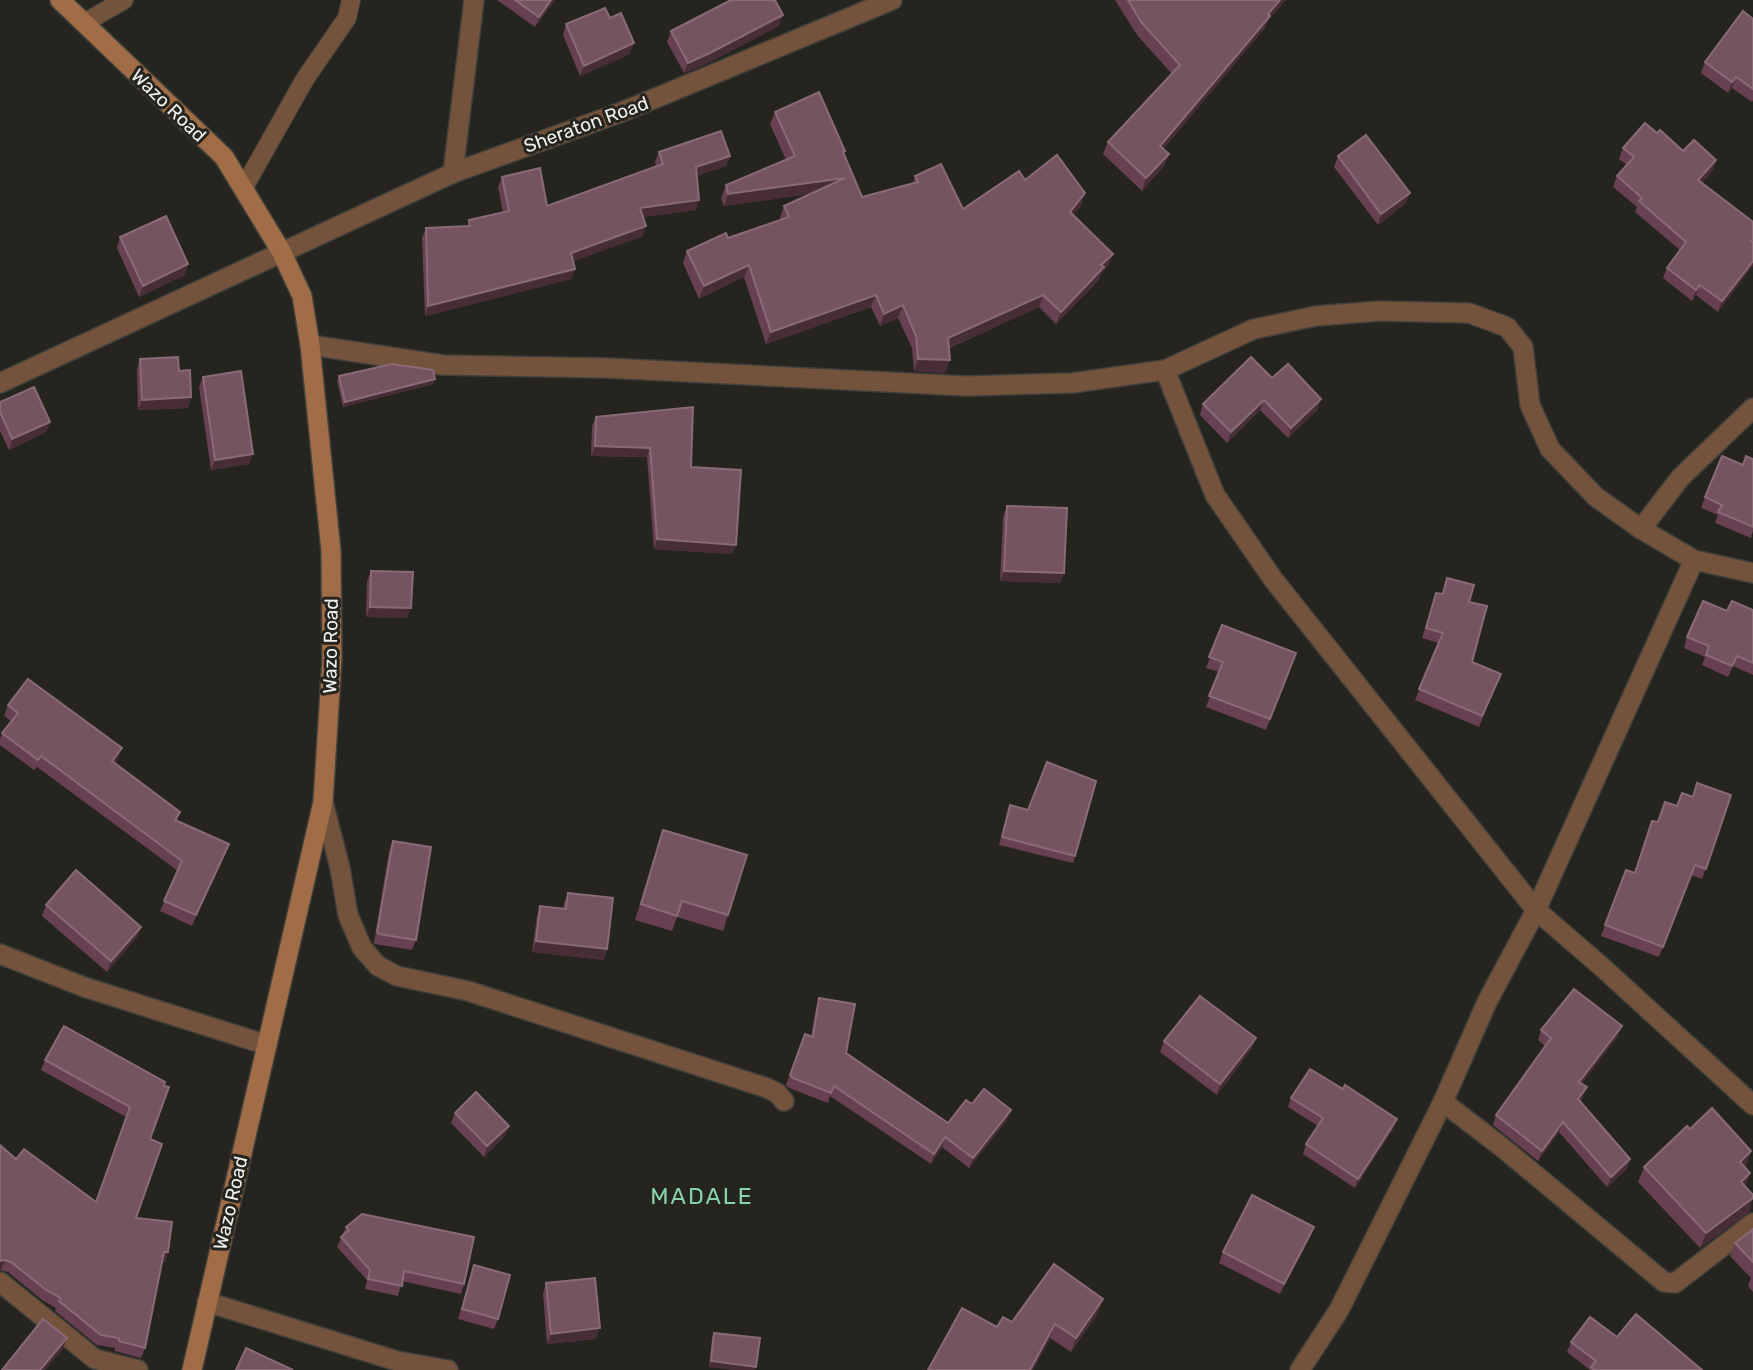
<svg xmlns="http://www.w3.org/2000/svg" width="1753" height="1370" font-family="Rubik,sans-serif">
<rect width="100%" height="100%" fill="#26241e"/>
<g fill="none" stroke-linecap="round" stroke-linejoin="round">
<defs>
<g id="service">
<polyline points="84,23 124,0"/>
<polyline points="243,189 305,79 347,18 351,0"/>
</g>
<g id="minor">
<polyline points="453,173 474,0"/>
<polyline points="310,345 443,365 607,368 967,386 1072,383 1165,370 1254,329 1316,316 1380,311 1469,313 1507,327 1523,347 1530,405 1550,449 1596,497 1641,529 1694,560 1753,573"/>
<polyline points="1165,370 1215,495 1273,579 1536,910 1602,967 1753,1105"/>
<polyline points="0,383 453,173 622,112 892,0"/>
<polyline points="1641,529 1681,477 1753,408"/>
<polyline points="323,802 340,868 348,915 362,948 378,966 397,976 468,991 767,1088 777,1093 784,1101"/>
<polyline points="0,954 84,987 267,1045"/>
<polyline points="1443,1102 1503,1148 1664,1282 1675,1283 1753,1223"/>
<polyline points="0,1282 95,1359 138,1370"/>
<polyline points="207,1302 397,1361 448,1370"/>
<polyline points="1300,1370 1339,1310 1443,1102 1487,1002 1536,910 1694,560"/>
</g>
<polyline id="secondary" points="60,0 224,157 281,251 302,296 310,345 331,551 332,659 323,802 192,1370"/>
</defs>
<use href="#service" stroke="#42403b" stroke-width="20"/>
<use href="#minor" stroke="#42403b" stroke-width="22"/>
<use href="#secondary" stroke="#42403b" stroke-width="22"/>
<use href="#service" stroke="#74533c" stroke-width="18"/>
<use href="#minor" stroke="#74533c" stroke-width="19"/>
<use href="#secondary" stroke="#a16d47" stroke-width="19"/>
</g>
<g fill="#674051">
<polygon points="497,0 555,0 535,27"/>
<polygon points="1115,0 1286,0 1268,20 1265,28 1163,149 1169,154 1164,166 1142,191 1103,154 1108,142 1172,74 1137,35"/>
<polygon points="1753,19 1753,100 1752,102 1732,88 1728,93 1701,73 1705,62"/>
<polygon points="566,24 630,54 580,76 563,35"/>
<polygon points="779,26 706,64 684,73 667,42 671,31"/>
<polygon points="775,112 845,151 844,154 862,197 913,183 915,176 963,209 1025,180 1085,193 1081,206 1073,215 1113,254 1108,266 1101,273 1099,280 1056,324 1039,307 949,348 946,373 914,371 912,348 898,318 880,326 871,307 766,344 744,277 699,299 683,263 687,251 780,220 780,218 784,206 809,194 724,206 721,198 726,185 786,160 770,124"/>
<polygon points="1657,133 1683,151 1716,160 1713,170 1702,183 1753,222 1718,312 1696,295 1692,301 1663,278 1667,268 1680,250 1635,212 1637,207 1613,187 1617,176 1627,165 1619,159 1623,148"/>
<polygon points="659,152 730,156 726,166 696,176 696,210 643,217 643,236 573,261 575,269 571,279 425,316 422,238 426,228 467,227 469,220 503,212 498,187 502,177 547,206 656,166 655,162"/>
<polygon points="1338,156 1406,203 1378,225 1334,167"/>
<polygon points="120,237 188,264 185,275 139,297 117,248"/>
<polygon points="140,359 179,371 191,397 188,408 138,410 137,370"/>
<polygon points="339,376 435,379 433,384 343,407 337,381"/>
<polygon points="203,377 253,454 249,464 211,470 199,387"/>
<polygon points="1272,378 1318,409 1288,438 1260,410 1227,443 1200,415 1203,404"/>
<polygon points="0,402 50,422 46,432 9,450 0,431"/>
<polygon points="596,417 691,467 736,545 732,554 654,549 647,457 591,456 592,426"/>
<polygon points="1753,459 1753,531 1751,538 1715,523 1718,515 1701,508 1705,497 1743,465"/>
<polygon points="1007,506 1064,573 1060,583 1000,581 1003,517"/>
<polygon points="371,571 407,618 366,617 367,581"/>
<polygon points="1447,578 1469,602 1472,662 1497,684 1479,727 1415,700 1439,643 1422,638 1436,593 1442,594"/>
<polygon points="1753,610 1753,675 1733,666 1728,677 1702,665 1705,657 1684,648 1687,637 1727,611"/>
<polygon points="1222,625 1296,653 1266,730 1206,707 1219,672 1206,668"/>
<polygon points="8,705 118,758 115,763 180,812 177,821 229,844 192,926 160,911 178,871 37,767 34,770 0,745 0,739 2,733 11,721 4,716"/>
<polygon points="1731,795 1702,879 1691,875 1659,957 1601,936 1626,870 1634,873 1658,822 1693,797"/>
<polygon points="1010,805 1028,810 1075,856 1073,863 999,845"/>
<polygon points="663,830 728,915 723,931 677,917 672,931 635,920"/>
<polygon points="393,841 416,940 412,950 375,944 374,943 389,851"/>
<polygon points="568,893 604,960 532,952 537,916 540,906 563,909 564,903"/>
<polygon points="46,905 141,927 137,937 107,972 42,916"/>
<polygon points="819,998 846,1053 948,1123 972,1104 1007,1120 969,1168 942,1147 931,1164 830,1096 828,1103 789,1088 786,1085 805,1034 811,1036 816,1008"/>
<polygon points="1541,1030 1618,1036 1582,1083 1583,1097 1580,1102 1627,1169 1607,1187 1559,1132 1538,1161 1493,1125 1496,1115 1545,1046 1538,1040"/>
<polygon points="1256,1038 1252,1048 1217,1095 1160,1052 1164,1041"/>
<polygon points="45,1060 165,1082 150,1139 136,1218 168,1252 165,1262 162,1262 145,1348 141,1358 115,1351 115,1348 97,1345 55,1311 56,1308 42,1300 8,1272 0,1270 0,1145 16,1159 96,1202 126,1117 41,1070"/>
<polygon points="1343,1089 1393,1129 1355,1188 1303,1154 1306,1144 1318,1126 1288,1107 1291,1098"/>
<polygon points="455,1113 505,1136 484,1157 451,1123"/>
<polygon points="1690,1129 1751,1151 1745,1167 1750,1173 1745,1186 1749,1212 1700,1248 1638,1182 1644,1167"/>
<polygon points="346,1227 464,1284 461,1294 402,1281 398,1296 365,1289 367,1280 337,1247"/>
<polygon points="1753,1229 1753,1292 1748,1286 1751,1278 1730,1256 1735,1243"/>
<polygon points="1310,1237 1280,1294 1219,1263 1223,1252"/>
<polygon points="474,1265 498,1319 494,1329 458,1319"/>
<polygon points="546,1283 596,1339 547,1344 543,1294"/>
<polygon points="1098,1313 1071,1352 1050,1338 1033,1370 928,1370 997,1327 1012,1322"/>
<polygon points="714,1333 756,1367 755,1370 735,1370 709,1367 712,1338"/>
<polygon points="1617,1337 1702,1370 1590,1370 1567,1352 1571,1342"/>
</g>
<g fill="#472d35">
<polygon points="551,0 555,0 535,27 539,17"/>
<polygon points="1280,0 1286,0 1268,20 1265,28 1156,158 1160,146"/>
<polygon points="783,15 779,26 706,64 684,73 688,63"/>
<polygon points="634,43 630,54 580,76 584,66"/>
<polygon points="1736,77 1732,88 1728,93 1732,82"/>
<polygon points="1169,154 1164,166 1142,191 1146,178"/>
<polygon points="730,156 726,166 692,177 696,167"/>
<polygon points="1716,160 1713,170 1695,191 1698,180"/>
<polygon points="845,178 841,190 724,206 728,194"/>
<polygon points="1085,193 1081,206 1065,225 1070,212"/>
<polygon points="1410,193 1406,203 1378,225 1381,214"/>
<polygon points="699,200 696,210 636,218 640,208"/>
<polygon points="646,226 643,236 567,264 571,253"/>
<polygon points="1113,254 1108,266 1101,273 1099,280 1056,324 1061,312"/>
<polygon points="1753,261 1753,266 1718,312 1722,301"/>
<polygon points="188,264 185,275 139,297 143,286"/>
<polygon points="749,265 744,277 699,299 704,286"/>
<polygon points="575,269 571,279 425,316 428,306"/>
<polygon points="1700,285 1696,295 1692,301 1696,290"/>
<polygon points="876,295 871,307 766,344 771,332"/>
<polygon points="1043,295 1039,307 943,350 948,338"/>
<polygon points="903,305 898,318 880,326 884,314"/>
<polygon points="918,359 950,360 946,373 914,371"/>
<polygon points="435,379 433,384 343,407 345,402"/>
<polygon points="191,397 188,408 138,410 142,400"/>
<polygon points="1321,399 1318,409 1288,438 1291,428"/>
<polygon points="1264,400 1260,410 1227,443 1231,432"/>
<polygon points="50,422 46,432 9,450 12,439"/>
<polygon points="595,446 650,448 647,457 591,456"/>
<polygon points="253,454 249,464 211,470 215,460"/>
<polygon points="657,539 736,545 732,554 654,549"/>
<polygon points="1004,571 1064,573 1060,583 1000,581"/>
<polygon points="370,607 411,608 407,618 366,617"/>
<polygon points="122,748 118,758 108,771 112,761"/>
<polygon points="229,844 225,855 192,926 196,915"/>
<polygon points="141,927 137,937 107,972 111,961"/>
<polygon points="536,941 607,949 604,960 532,952"/>
<polygon points="1622,1026 1618,1036 1576,1091 1579,1082"/>
<polygon points="1256,1038 1252,1048 1217,1095 1220,1084"/>
<polygon points="1587,1087 1583,1097 1575,1109 1578,1099"/>
<polygon points="1011,1110 1007,1120 969,1168 973,1158"/>
<polygon points="1397,1119 1393,1129 1355,1188 1358,1179"/>
<polygon points="1563,1122 1559,1132 1538,1161 1542,1151"/>
<polygon points="509,1126 505,1136 484,1157 487,1146"/>
<polygon points="945,1137 942,1147 931,1164 934,1154"/>
<polygon points="1751,1151 1746,1166 1734,1177 1740,1162"/>
<polygon points="1630,1159 1627,1169 1607,1187 1611,1177"/>
<polygon points="1750,1173 1744,1188 1741,1182"/>
<polygon points="1753,1198 1749,1212 1700,1248 1706,1233"/>
<polygon points="1314,1227 1310,1237 1280,1294 1284,1284"/>
<polygon points="164,1252 168,1252 165,1262 160,1262"/>
<polygon points="5,1260 1,1270 0,1270 0,1261"/>
<polygon points="1103,1299 1098,1313 1071,1352 1076,1338"/>
<polygon points="1055,1324 1050,1338 1033,1370 1030,1370"/>
<polygon points="600,1328 596,1339 547,1344 551,1334"/>
<polygon points="67,1338 63,1349 45,1370 40,1370"/>
<polygon points="711,1361 756,1367 755,1370 735,1370 709,1367"/>
</g>
<g fill="#765361" stroke="#896b77" stroke-width="2">
<polygon points="515,0 551,0 539,17"/>
<polygon points="731,0 775,0 783,15 710,53 688,63 671,31"/>
<polygon points="1128,0 1280,0 1268,14 1270,16 1160,146 1169,154 1146,178 1108,142 1180,65 1141,22"/>
<polygon points="605,8 610,18 621,13 634,43 584,66 566,24"/>
<polygon points="1743,11 1753,19 1753,89 1736,77 1732,82 1705,62"/>
<polygon points="819,92 845,151 843,152 862,197 918,182 915,176 941,164 963,209 1019,171 1025,180 1057,155 1085,193 1070,212 1113,254 1101,265 1104,267 1061,312 1043,295 948,338 950,360 918,359 916,336 903,305 884,314 876,295 771,332 749,265 704,286 687,251 726,233 728,238 789,217 784,206 845,178 728,194 726,185 795,156 775,112"/>
<polygon points="1645,123 1657,133 1660,130 1683,151 1694,140 1716,160 1698,180 1753,222 1753,239 1751,241 1753,242 1753,261 1722,301 1700,285 1696,290 1667,268 1686,242 1639,201 1642,198 1617,176 1634,157 1623,148"/>
<polygon points="721,131 730,156 696,167 699,200 640,208 646,226 571,253 575,269 428,306 426,228 470,226 469,220 509,211 502,177 540,168 547,206 663,164 659,152"/>
<polygon points="1366,135 1410,193 1381,214 1338,156"/>
<polygon points="166,216 188,264 143,286 120,237"/>
<polygon points="178,357 179,371 190,370 191,397 142,400 140,359"/>
<polygon points="1251,357 1272,378 1288,364 1321,399 1291,428 1264,400 1231,432 1203,404"/>
<polygon points="392,364 433,370 435,379 345,402 339,376"/>
<polygon points="241,371 253,454 215,460 203,377"/>
<polygon points="34,387 50,422 12,439 0,412 0,402"/>
<polygon points="693,407 691,467 741,470 736,545 657,539 650,448 595,446 596,417"/>
<polygon points="1722,456 1743,465 1746,456 1753,459 1753,527 1718,512 1722,505 1705,497"/>
<polygon points="1007,506 1067,508 1064,573 1004,571"/>
<polygon points="371,571 413,572 411,608 370,607"/>
<polygon points="1447,578 1474,585 1469,602 1487,606 1472,662 1501,674 1482,716 1419,689 1443,633 1426,628 1436,593 1443,594"/>
<polygon points="1703,601 1727,611 1732,601 1753,610 1753,663 1737,656 1732,666 1706,655 1709,646 1687,637"/>
<polygon points="1222,625 1296,653 1270,719 1209,696 1223,662 1209,657"/>
<polygon points="28,679 122,748 112,761 180,812 175,820 229,844 196,915 164,901 182,861 41,756 38,760 2,733 18,713 8,705"/>
<polygon points="1047,762 1096,781 1075,856 1002,837 1010,805 1028,810"/>
<polygon points="1697,783 1731,795 1706,869 1695,865 1663,947 1605,925 1626,870 1635,873 1652,821 1658,822 1665,802 1677,806 1682,793 1693,797"/>
<polygon points="663,830 747,855 728,915 682,901 677,916 641,904"/>
<polygon points="393,841 431,847 416,940 379,934 377,932"/>
<polygon points="76,870 141,927 111,961 46,905"/>
<polygon points="568,893 613,898 607,949 536,941 540,906 566,909"/>
<polygon points="1574,989 1622,1026 1579,1082 1587,1087 1578,1099 1630,1159 1611,1177 1563,1122 1542,1151 1496,1115 1551,1038 1541,1030"/>
<polygon points="1200,996 1256,1038 1220,1084 1164,1041"/>
<polygon points="819,998 855,1004 846,1053 948,1123 966,1100 972,1104 984,1089 1011,1110 973,1158 945,1137 934,1154 834,1086 831,1093 793,1078 790,1075 805,1034 813,1037"/>
<polygon points="64,1026 165,1082 164,1086 169,1087 150,1139 162,1144 136,1218 172,1222 168,1252 164,1252 145,1348 119,1341 119,1338 101,1335 59,1301 61,1298 46,1290 11,1262 5,1260 0,1261 0,1145 16,1159 24,1149 96,1202 130,1107 45,1060"/>
<polygon points="1310,1069 1343,1089 1345,1085 1397,1119 1358,1179 1306,1144 1323,1118 1291,1098"/>
<polygon points="476,1092 509,1126 487,1146 455,1113"/>
<polygon points="1712,1108 1751,1151 1740,1162 1750,1173 1741,1182 1753,1195 1753,1198 1706,1233 1644,1167 1687,1126 1690,1129"/>
<polygon points="1252,1195 1314,1227 1284,1284 1223,1252"/>
<polygon points="362,1214 474,1237 464,1284 404,1271 402,1286 368,1279 370,1270 341,1237 349,1230 346,1227"/>
<polygon points="1753,1229 1753,1262 1735,1243"/>
<polygon points="1054,1264 1103,1299 1076,1338 1055,1324 1030,1370 928,1370 962,1308 997,1327 1003,1317 1012,1322"/>
<polygon points="474,1265 510,1275 498,1319 462,1309"/>
<polygon points="595,1278 600,1328 551,1334 546,1283"/>
<polygon points="1636,1314 1702,1370 1594,1370 1591,1367 1596,1361 1571,1342 1590,1317 1617,1337"/>
<polygon points="43,1319 67,1338 40,1370 2,1370"/>
<polygon points="714,1333 760,1338 756,1367 711,1361"/>
<polygon points="246,1348 293,1370 236,1370"/>
</g>
<g text-anchor="middle" stroke-width="6" stroke-linejoin="round" paint-order="stroke">
<g font-size="19" fill="#f1efeb" stroke="#26241e">
<text transform="translate(169 105) rotate(44)" y="7">Wazo Road</text>
<text transform="translate(586 124) rotate(-20)" y="7">Sheraton Road</text>
<text transform="translate(330 646) rotate(-89)" y="7">Wazo Road</text>
<text transform="translate(230 1203) rotate(-77)" y="7">Wazo Road</text>
</g>
<g font-size="23" letter-spacing="2" fill="#87d4a8" stroke="#26241e">
<text x="702" y="1204">MADALE</text>
</g>
</g>
</svg>
